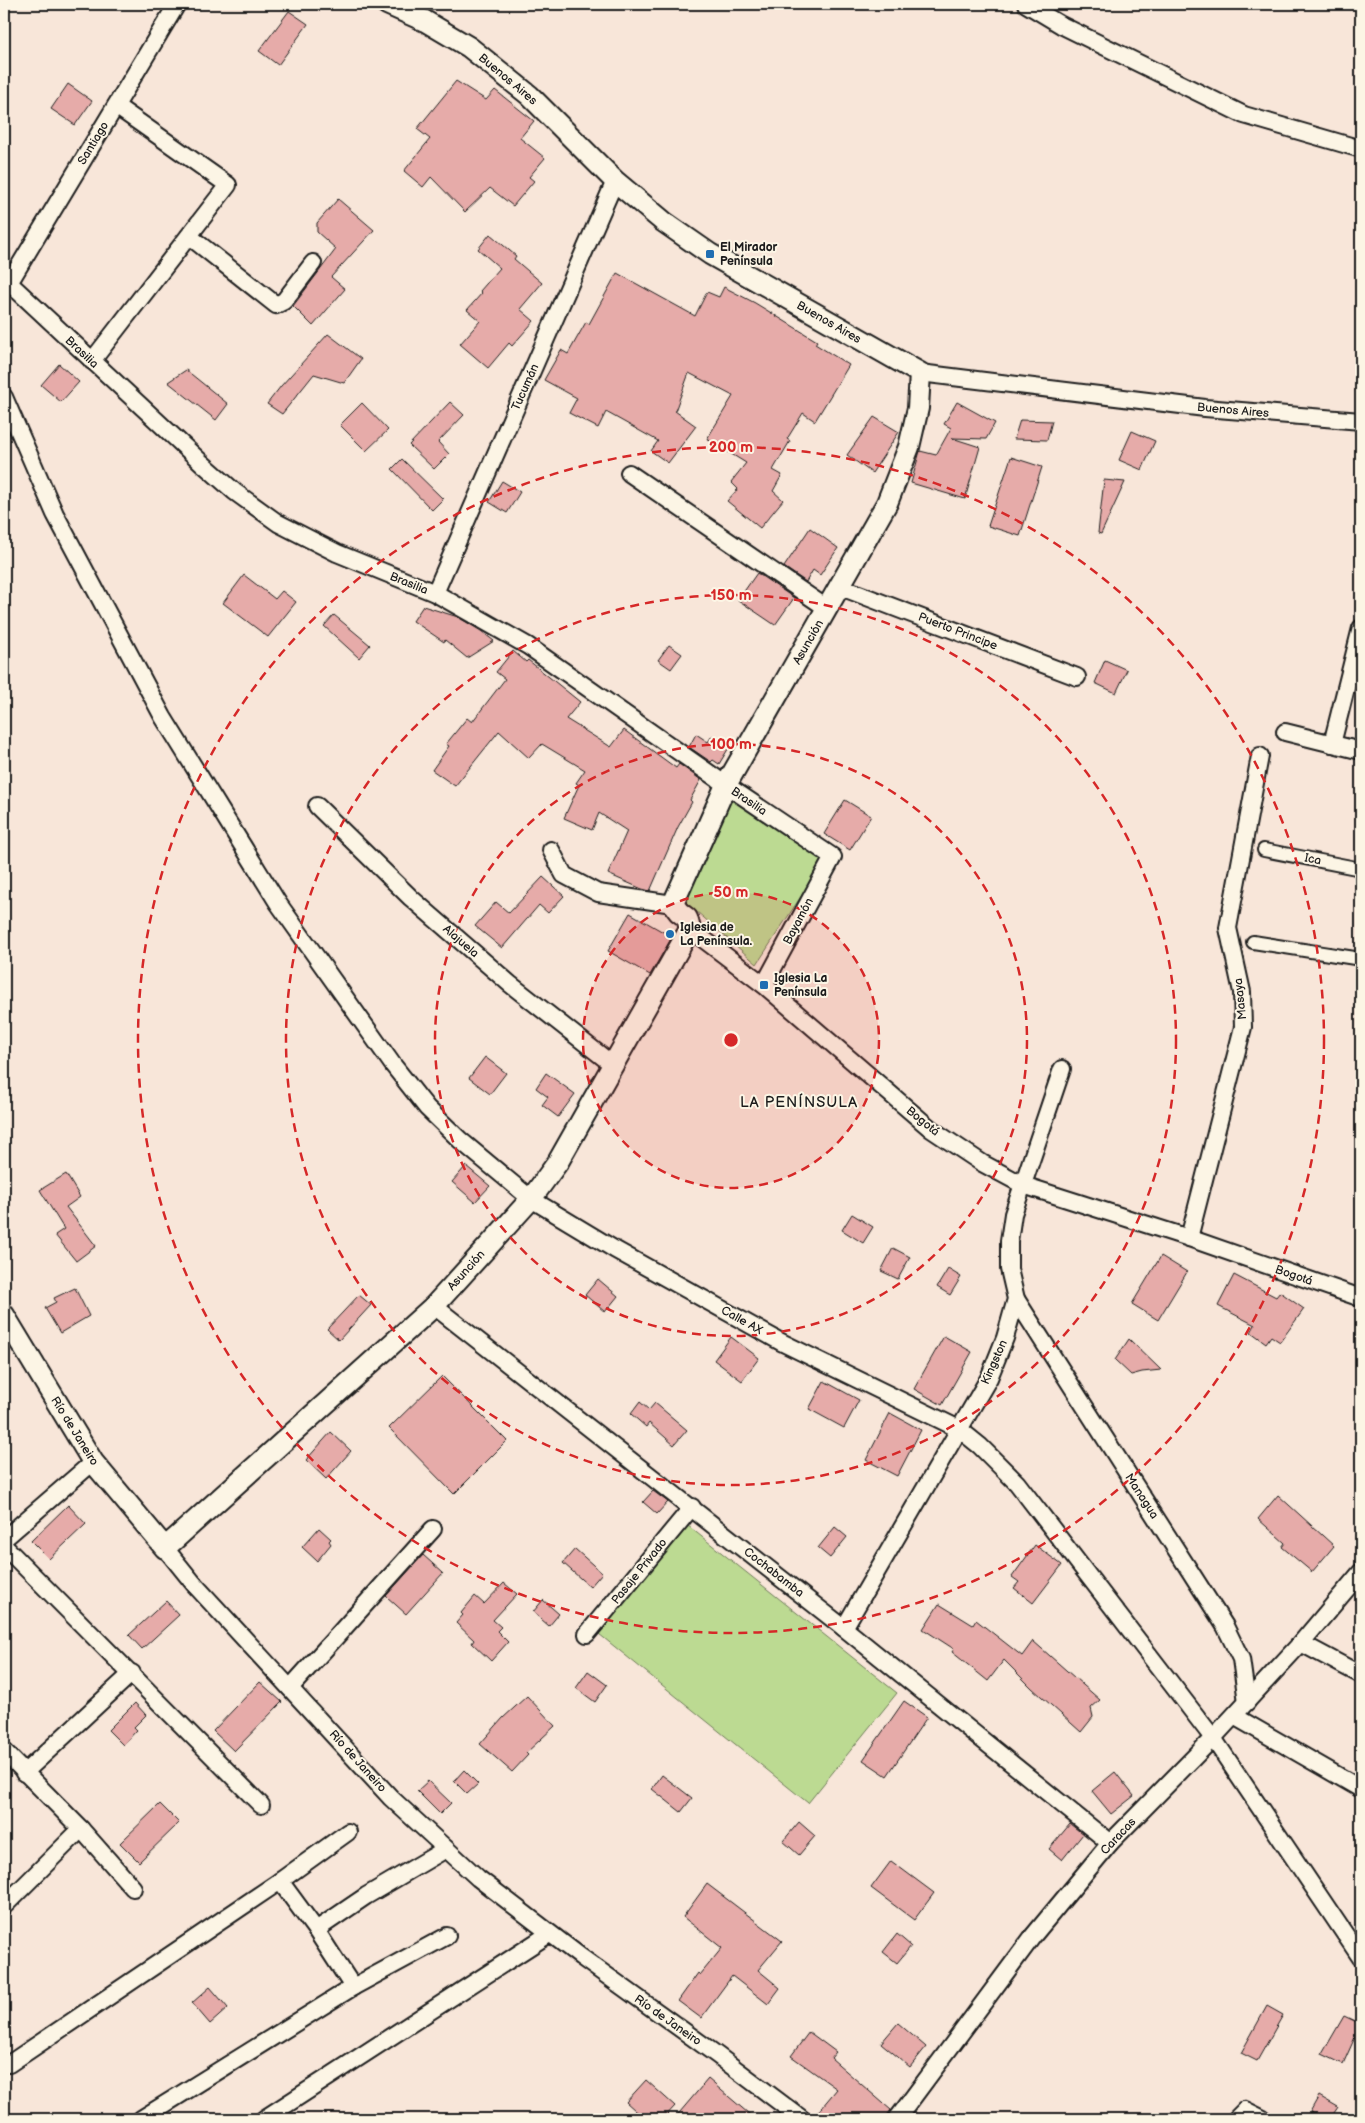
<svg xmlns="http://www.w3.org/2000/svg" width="1365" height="2123" font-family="'Balsamiq Sans',sans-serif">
<rect width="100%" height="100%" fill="#f8e6d9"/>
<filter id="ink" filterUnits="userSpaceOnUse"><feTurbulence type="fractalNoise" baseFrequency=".02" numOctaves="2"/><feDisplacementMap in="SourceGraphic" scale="10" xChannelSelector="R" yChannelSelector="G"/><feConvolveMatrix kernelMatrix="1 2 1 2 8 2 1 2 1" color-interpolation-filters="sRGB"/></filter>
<g filter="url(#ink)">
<g fill="#bcda92" stroke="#6c7b57">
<polygon points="732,798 824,861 757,964 681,898"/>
<polygon points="687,1525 897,1693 808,1803 599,1634"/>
</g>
<g fill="#e6aba9" stroke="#1c1c1c">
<polygon points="289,11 308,24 278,65 259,51"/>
<polygon points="456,81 486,100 495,90 534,121 520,138 545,158 529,177 534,181 513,206 490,188 465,212 431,177 423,187 404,171 430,139 417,129"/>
<polygon points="68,84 92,101 75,125 51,109"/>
<polygon points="338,199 374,230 331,277 345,289 313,326 293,306 336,249 317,232 317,223"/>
<polygon points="490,234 516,256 514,259 542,283 520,309 534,321 512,346 509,343 488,368 460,344 480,321 467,310 482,293 480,291 500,268 478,249"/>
<polygon points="617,273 695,316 707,292 719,297 724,287 755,303 817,341 815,344 849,365 815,421 803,413 787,439 790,441 773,470 782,475 773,491 783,500 760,528 727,501 738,489 731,482 746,463 707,439 733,396 689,373 675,411 696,426 668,463 651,451 658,441 606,412 598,428 569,413 577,398 544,380 561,350 568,354 586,322 589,324"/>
<polygon points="328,334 361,359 344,383 314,374 282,414 267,404 281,386"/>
<polygon points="59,364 79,382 61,402 41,385"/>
<polygon points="186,370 228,404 216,420 168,382"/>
<polygon points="450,402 464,415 438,442 449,454 434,469 409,445"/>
<polygon points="957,402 995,423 986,439 952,438 980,447 965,499 911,483 920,451 936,455 951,428 944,424"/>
<polygon points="362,403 388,430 366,451 340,425"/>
<polygon points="874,417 899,432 872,473 847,455"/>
<polygon points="1020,420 1052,421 1047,440 1014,439"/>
<polygon points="1132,431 1155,441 1142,470 1119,460"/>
<polygon points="1011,457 1042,467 1020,536 988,526"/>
<polygon points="402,459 443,499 432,510 392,469"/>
<polygon points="1104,480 1125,482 1101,534 1098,533"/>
<polygon points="502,481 520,492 507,513 489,502"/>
<polygon points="810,528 838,548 820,575 813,570 806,582 784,567"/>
<polygon points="757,573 794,598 775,625 738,600"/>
<polygon points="244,575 275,599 282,591 296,602 268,637 223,603"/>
<polygon points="423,606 458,617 481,631 494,641 467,658 445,640 444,642 413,621"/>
<polygon points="334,615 370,645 359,658 324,626"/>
<polygon points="669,645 682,654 671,669 658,660"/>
<polygon points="513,651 526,662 528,660 580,702 566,719 611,747 624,730 676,768 679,764 701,780 690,800 692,802 678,827 650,891 642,889 608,874 627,831 599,813 592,830 564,818 579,785 576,783 585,770 542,744 529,758 499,731 455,786 432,770 449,746 446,744 467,718 472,722 505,679 496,672"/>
<polygon points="1105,660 1127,670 1116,693 1095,683"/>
<polygon points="696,734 708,742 712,736 733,741 719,764 713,760 711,762 689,747"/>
<polygon points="845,800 871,816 850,850 824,834"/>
<polygon points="543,877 564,896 548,913 539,905 502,948 475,926 496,902 509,913"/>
<polygon points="630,913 672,937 650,975 608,951"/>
<polygon points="485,1057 506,1073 490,1094 469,1078"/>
<polygon points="546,1073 575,1094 558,1117 542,1105 548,1097 536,1088"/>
<polygon points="466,1166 490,1186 475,1202 452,1182"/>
<polygon points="66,1174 80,1197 66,1207 96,1246 76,1261 55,1235 64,1229 40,1190"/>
<polygon points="852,1214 873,1227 863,1243 842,1230"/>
<polygon points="893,1248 910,1257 898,1279 881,1271"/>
<polygon points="1161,1256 1187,1272 1158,1320 1132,1304"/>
<polygon points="948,1269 961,1277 950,1295 937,1287"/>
<polygon points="1234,1275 1276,1297 1280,1292 1304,1309 1280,1342 1271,1336 1266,1343 1251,1332 1255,1325 1218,1306"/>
<polygon points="598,1279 618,1296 605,1312 585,1295"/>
<polygon points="75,1288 89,1316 60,1333 45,1308 56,1302 54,1298"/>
<polygon points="359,1295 371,1305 339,1340 327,1329"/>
<polygon points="944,1336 972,1352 942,1405 914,1389"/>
<polygon points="731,1337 759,1358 742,1381 714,1360"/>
<polygon points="1129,1339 1161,1370 1142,1372 1131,1375 1115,1360"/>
<polygon points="442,1376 507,1441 454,1494 389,1428"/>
<polygon points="824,1381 859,1400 844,1428 809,1409"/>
<polygon points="640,1402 649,1410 655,1403 687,1430 674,1445 649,1423 646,1427 631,1414"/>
<polygon points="890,1413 921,1430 897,1476 866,1460"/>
<polygon points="331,1432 351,1451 326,1479 306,1460"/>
<polygon points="653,1491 668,1502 657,1514 643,1502"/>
<polygon points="1278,1495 1334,1546 1312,1572 1282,1547 1285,1543 1258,1519"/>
<polygon points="68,1505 86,1524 49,1559 31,1541"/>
<polygon points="835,1527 847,1537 830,1558 818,1548"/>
<polygon points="319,1528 331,1539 329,1541 331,1544 317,1561 302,1547"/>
<polygon points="1035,1545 1062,1565 1033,1603 1014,1588 1019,1582 1012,1577"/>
<polygon points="575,1549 602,1573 590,1587 563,1563"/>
<polygon points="423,1555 443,1573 406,1614 386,1596"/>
<polygon points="504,1583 517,1594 493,1620 501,1627 497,1631 508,1642 491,1661 472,1643 474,1640 456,1623 463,1615 461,1613 475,1596 484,1604"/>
<polygon points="543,1600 559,1614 549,1626 533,1612"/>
<polygon points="166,1601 179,1615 142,1649 129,1635"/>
<polygon points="939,1604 973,1625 976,1620 1022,1656 1033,1641 1100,1700 1091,1708 1093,1717 1081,1732 1032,1688 1004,1660 988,1681 952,1652 954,1649 923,1629"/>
<polygon points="588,1671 607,1685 595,1702 576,1688"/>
<polygon points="260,1682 282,1702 234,1751 213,1731"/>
<polygon points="527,1696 555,1726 526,1753 528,1755 512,1772 480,1744 503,1718"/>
<polygon points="904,1701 927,1717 887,1776 863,1760"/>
<polygon points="135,1703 146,1715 134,1727 137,1730 123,1745 108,1730"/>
<polygon points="464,1770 478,1784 467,1794 454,1781"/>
<polygon points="1115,1772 1134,1796 1111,1814 1092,1791"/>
<polygon points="662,1775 692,1798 681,1812 652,1789"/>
<polygon points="428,1781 451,1803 440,1814 417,1791"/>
<polygon points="160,1804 179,1823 139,1862 120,1843"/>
<polygon points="799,1822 815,1836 799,1855 783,1841"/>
<polygon points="1070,1824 1083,1834 1062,1860 1049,1849"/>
<polygon points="891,1861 934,1893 914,1920 871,1888"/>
<polygon points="707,1884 782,1941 758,1970 780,1988 768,2004 732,1976 701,2018 678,2001 698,1973 700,1975 722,1948 683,1917"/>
<polygon points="897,1934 911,1946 897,1963 883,1952"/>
<polygon points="210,1987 228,2008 210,2024 192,2003"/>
<polygon points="1267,2006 1283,2015 1257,2061 1241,2053"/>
<polygon points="1344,2016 1361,2024 1343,2064 1322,2054"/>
<polygon points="898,2023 926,2047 910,2067 881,2043"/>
<polygon points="809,2032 836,2052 831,2058 891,2110 884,2119 812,2119 837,2089 791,2056"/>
<polygon points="708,2079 755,2119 674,2119"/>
<polygon points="646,2080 675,2106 663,2119 645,2119 626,2102"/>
<polygon points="1319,2096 1338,2107 1330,2119 1323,2119 1310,2112"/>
</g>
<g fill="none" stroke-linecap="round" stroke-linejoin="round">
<defs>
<g id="pedestrian">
<polyline points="1264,850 1361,869"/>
<polyline points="1253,942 1361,959"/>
</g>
<g id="minor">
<polyline points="1026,4 1061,25 1244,115 1361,149"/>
<polyline points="189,236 276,305 284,301 313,263"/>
<polyline points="4,278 202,463 235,492 278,523 337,553 435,593 528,646 726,785 833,857 764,985"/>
<polyline points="9,283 177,4"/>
<polyline points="92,361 228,185 116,106"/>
<polyline points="920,373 1205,408 1361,421"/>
<polyline points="4,397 55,514 163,717 278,903 393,1065 427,1108 460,1140 531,1199 614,1249 781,1342 959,1429 980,1446 1017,1483 1213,1738 1361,1958"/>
<polyline points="629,473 828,609"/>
<polyline points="838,586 1077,677"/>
<polyline points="435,593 615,181"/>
<polyline points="1285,732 1361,751"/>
<polyline points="1332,744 1361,628"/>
<polyline points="317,806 411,898 510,984 613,1065"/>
<polyline points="551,850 564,875 598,893 673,904"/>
<polyline points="690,929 764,985 931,1129 982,1163 1023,1185 1189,1238 1361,1298"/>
<polyline points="1189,1238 1243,1027 1242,992 1228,928 1260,756"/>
<polyline points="1016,1299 1225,1626 1241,1659 1247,1702"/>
<polyline points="434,1306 844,1628 1110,1843"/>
<polyline points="4,1539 93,1462"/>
<polyline points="4,1546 261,1805"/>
<polyline points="165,1548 194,1584 391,1798 478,1878 581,1957 717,2055 802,2119"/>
<polyline points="844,1628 989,1378 1005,1338 1016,1299 1009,1269 1009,1241 1013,1214 1062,1069"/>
<polyline points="587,1634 692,1507"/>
<polyline points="1301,1643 1361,1675"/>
<polyline points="290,1688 433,1529"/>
<polyline points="1234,1716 1361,1789"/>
<polyline points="4,1751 81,1829 133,1888"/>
<polyline points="24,1773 132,1673"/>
<polyline points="280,1881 316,1930"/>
<polyline points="4,1906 81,1829"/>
<polyline points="353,1987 316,1930 366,1896 446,1849"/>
<polyline points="9,2064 280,1881 348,1832"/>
<polyline points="141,2119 353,1987 447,1936"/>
<polyline points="264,2119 549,1934"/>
<polyline points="897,2119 1033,1936 1110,1843 1213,1738 1301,1643 1361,1572"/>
<polyline points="1236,2119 1245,2110 1263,2119"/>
</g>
<polyline id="tertiary" points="4,1315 93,1462 165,1548 434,1306 531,1199 558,1162 690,929 687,918 679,912 673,904 726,785 887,503 909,447 918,408 920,373 710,254 664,222 615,181 529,95 469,47 425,21 387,4"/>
</defs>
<use href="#pedestrian" stroke="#1c1c1c" stroke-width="16"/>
<use href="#minor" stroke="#1c1c1c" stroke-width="20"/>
<use href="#tertiary" stroke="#1c1c1c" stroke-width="24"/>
<use href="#pedestrian" stroke="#fcf5e5" stroke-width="12"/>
<use href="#minor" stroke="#fcf5e5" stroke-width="16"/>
<use href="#tertiary" stroke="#fcf5e5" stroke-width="20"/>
</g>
</g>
<circle cx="731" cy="1040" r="148" fill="#d62828" fill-opacity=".12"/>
<g fill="none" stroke="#d62828" stroke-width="2.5" stroke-dasharray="9 6">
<circle cx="731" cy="1040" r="148"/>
<circle cx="731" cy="1040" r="296"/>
<circle cx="731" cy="1040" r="445"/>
<circle cx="731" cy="1040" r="593"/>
</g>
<g fill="#1f6fb2" stroke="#fcf5e5" stroke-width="2">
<rect x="705" y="249" width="10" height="10" rx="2.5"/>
<circle cx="670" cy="934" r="5"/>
<rect x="759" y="980" width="10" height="10" rx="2.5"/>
</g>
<g text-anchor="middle" stroke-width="4" stroke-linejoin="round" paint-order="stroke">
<g font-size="12" fill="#1c1c1c" stroke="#fcf5e5">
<text transform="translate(508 79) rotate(40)" y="4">Buenos Aires</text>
<text transform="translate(93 143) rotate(-59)" y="4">Santiago</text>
<text transform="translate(829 322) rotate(30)" y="4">Buenos Aires</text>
<text transform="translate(82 352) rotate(43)" y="4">Brasilia</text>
<text transform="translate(525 387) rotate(-66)" y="4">Tucumán</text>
<text transform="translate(1233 410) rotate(5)" y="4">Buenos Aires</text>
<text transform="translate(409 583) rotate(22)" y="4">Brasilia</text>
<text transform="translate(958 631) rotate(21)" y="4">Puerto Principe</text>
<text transform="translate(808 642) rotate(-60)" y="4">Asunción</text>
<text transform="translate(749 801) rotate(34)" y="4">Brasilia</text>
<text transform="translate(1313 859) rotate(11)" y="4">Ica</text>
<text transform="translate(798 921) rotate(-62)" y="4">Bayamón</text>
<text transform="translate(461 941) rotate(41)" y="4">Alajuela</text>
<text transform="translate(1240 999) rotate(-96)" y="4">Masaya</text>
<text transform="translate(923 1121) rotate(39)" y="4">Bogotá</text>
<text transform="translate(466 1270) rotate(-48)" y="4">Asunción</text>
<text transform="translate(1294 1275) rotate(19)" y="4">Bogotá</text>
<text transform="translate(742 1320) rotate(29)" y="4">Calle AX</text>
<text transform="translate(994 1362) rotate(-66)" y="4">Kingston</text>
<text transform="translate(75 1431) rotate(58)" y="4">Río de Janeiro</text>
<text transform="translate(1142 1496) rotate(57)" y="4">Managua</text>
<text transform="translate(639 1571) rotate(-51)" y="4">Pasaje Privado</text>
<text transform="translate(774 1572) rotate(38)" y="4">Cochabamba</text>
<text transform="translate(358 1761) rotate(48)" y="4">Río de Janeiro</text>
<text transform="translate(1118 1836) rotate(-47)" y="4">Caracas</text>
<text transform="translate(668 2020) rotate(35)" y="4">Río de Janeiro</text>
</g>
<g font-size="12" font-weight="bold" fill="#1c1c1c" stroke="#fcf5e5" text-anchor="start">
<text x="720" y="251">El Mirador<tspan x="720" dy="14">Península</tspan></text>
<text x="680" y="931">Iglesia de<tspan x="680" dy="14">La Península.</tspan></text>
<text x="774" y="982">Iglesia La<tspan x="774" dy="14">Península</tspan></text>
</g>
<g font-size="15" letter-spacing="1" fill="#1c1c1c" stroke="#fcf5e5">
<text x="799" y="1107">LA PENÍNSULA</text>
</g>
</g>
<circle cx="731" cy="1040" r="8" fill="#d62828" stroke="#fcf5e5" stroke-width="2.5"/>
<g font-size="15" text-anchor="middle" font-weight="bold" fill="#d62828" stroke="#fcf5e5" stroke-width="4" stroke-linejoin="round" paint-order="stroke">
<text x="731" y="452">200 m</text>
<text x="731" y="600">150 m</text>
<text x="731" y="749">100 m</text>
<text x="731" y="897">50 m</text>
</g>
<rect width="1365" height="2123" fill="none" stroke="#fcf5e5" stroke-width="20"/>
<rect x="10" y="10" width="1345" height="2103" fill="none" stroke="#1c1c1c" stroke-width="2" filter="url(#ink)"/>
</svg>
